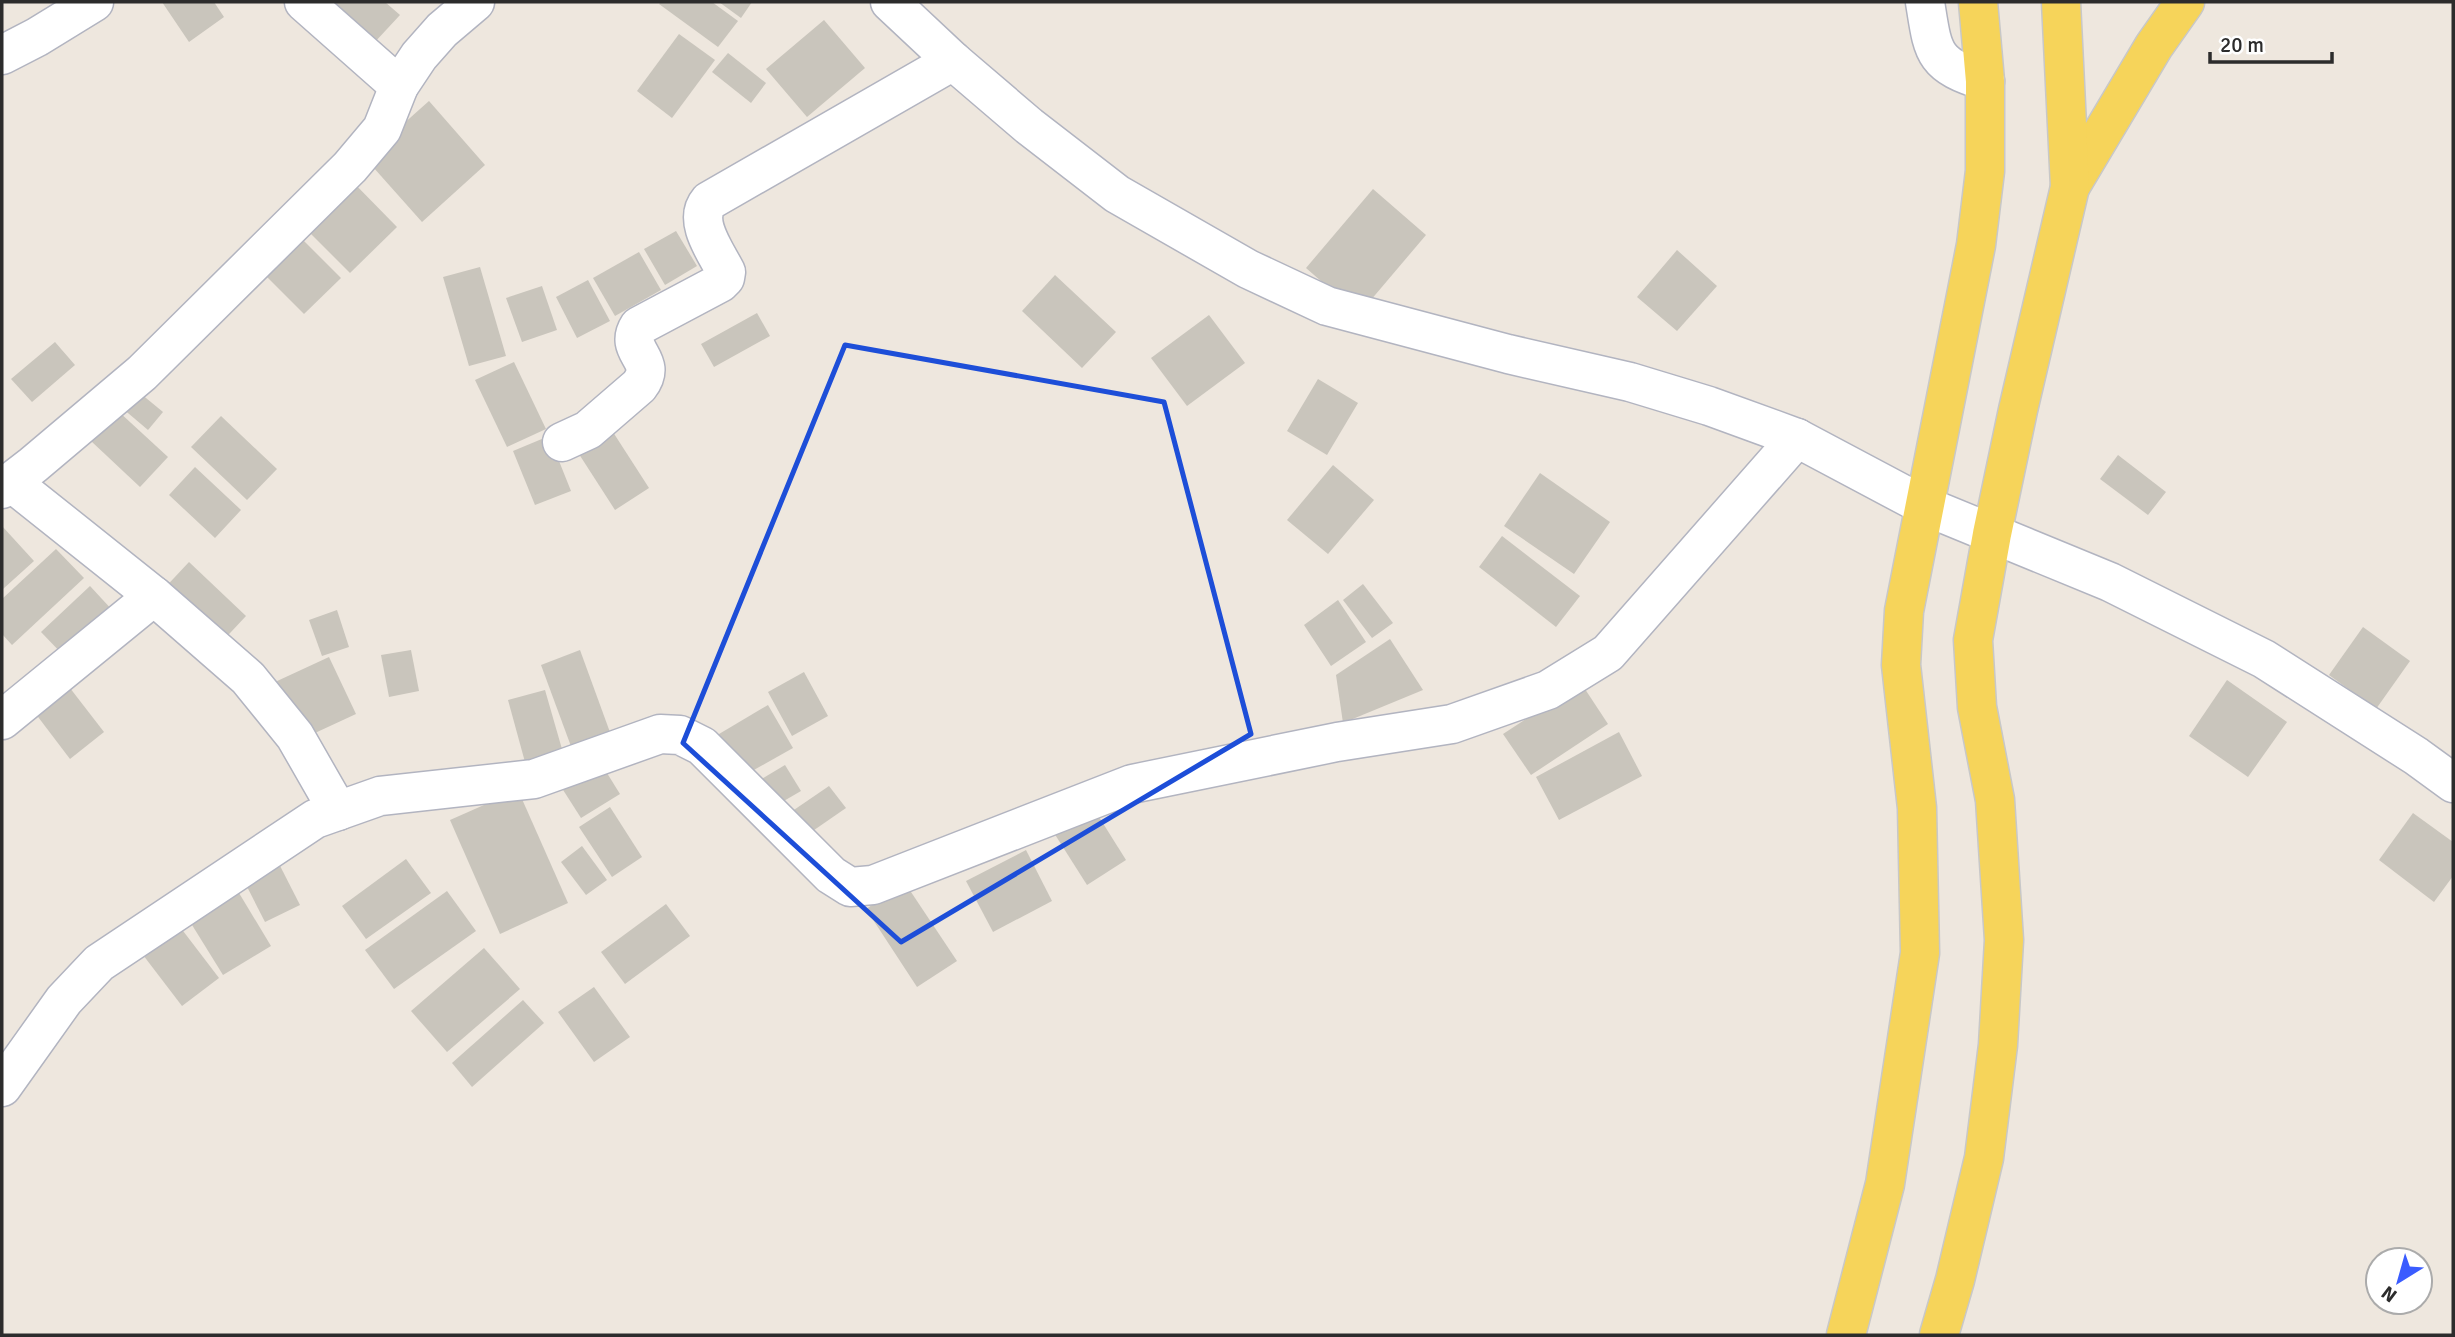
<svg xmlns="http://www.w3.org/2000/svg" width="2455" height="1337" font-family="Signika,sans-serif">
<rect width="100%" height="100%" fill="#eee7de"/>
<g fill="#c9c5bc">
<polygon points="162,2 214,2 224,17 189,42"/>
<polygon points="327,2 385,2 400,15 374,43"/>
<polygon points="661,2 712,2 738,21 718,47 659,4"/>
<polygon points="719,2 752,2 741,18"/>
<polygon points="824,20 865,68 807,117 766,69"/>
<polygon points="679,34 715,60 672,118 637,91"/>
<polygon points="728,53 766,83 751,103 712,72"/>
<polygon points="429,101 485,165 422,222 365,158"/>
<polygon points="347,176 397,227 350,273 300,223"/>
<polygon points="1373,189 1426,235 1359,314 1306,268"/>
<polygon points="293,230 341,278 304,314 257,267"/>
<polygon points="676,231 697,266 665,285 644,249"/>
<polygon points="1677,250 1717,286 1677,331 1637,297"/>
<polygon points="639,252 661,290 615,316 593,278"/>
<polygon points="480,267 506,356 469,366 443,277"/>
<polygon points="1055,275 1116,332 1082,368 1022,311"/>
<polygon points="588,280 610,321 577,338 556,297"/>
<polygon points="542,286 557,330 522,342 506,298"/>
<polygon points="757,313 770,336 714,367 701,344"/>
<polygon points="1209,315 1245,363 1187,406 1151,358"/>
<polygon points="55,342 75,365 32,402 11,379"/>
<polygon points="514,362 546,429 507,447 475,380"/>
<polygon points="1318,379 1358,403 1327,455 1287,431"/>
<polygon points="129,384 163,412 148,430 115,402"/>
<polygon points="118,411 168,457 140,487 91,441"/>
<polygon points="221,416 277,469 247,500 191,447"/>
<polygon points="611,429 649,488 615,510 577,451"/>
<polygon points="549,436 571,491 535,505 513,451"/>
<polygon points="2118,455 2166,492 2148,515 2100,479"/>
<polygon points="1333,465 1374,500 1328,554 1287,520"/>
<polygon points="195,467 241,510 215,538 169,495"/>
<polygon points="1540,473 1610,522 1574,574 1504,526"/>
<polygon points="2,526 34,561 3,589 2,588"/>
<polygon points="1502,536 1580,596 1556,627 1479,567"/>
<polygon points="56,549 84,578 12,645 2,634 2,599"/>
<polygon points="189,562 246,616 216,648 159,594"/>
<polygon points="1363,584 1393,623 1372,638 1343,600"/>
<polygon points="90,586 114,612 66,658 41,632"/>
<polygon points="1338,600 1366,642 1331,666 1304,625"/>
<polygon points="337,610 349,647 322,656 309,620"/>
<polygon points="2363,627 2410,661 2376,709 2329,675"/>
<polygon points="1390,639 1423,690 1343,723 1336,675"/>
<polygon points="411,650 419,691 389,697 381,655"/>
<polygon points="580,650 611,735 572,749 541,665"/>
<polygon points="329,657 356,714 302,739 275,682"/>
<polygon points="804,672 828,716 792,736 768,692"/>
<polygon points="63,679 104,732 70,759 29,705"/>
<polygon points="2227,680 2287,722 2248,777 2189,736"/>
<polygon points="1581,683 1608,724 1531,775 1503,734"/>
<polygon points="545,690 566,763 528,773 508,700"/>
<polygon points="768,705 793,748 738,779 714,737"/>
<polygon points="1619,732 1642,776 1559,820 1536,777"/>
<polygon points="597,757 620,794 581,818 558,782"/>
<polygon points="785,765 801,791 770,809 755,783"/>
<polygon points="829,786 846,808 804,837 788,814"/>
<polygon points="518,790 568,903 500,934 450,820"/>
<polygon points="610,807 642,857 612,877 579,827"/>
<polygon points="1094,809 1126,860 1087,885 1054,833"/>
<polygon points="2413,813 2453,842 2453,876 2434,902 2379,860"/>
<polygon points="582,846 607,880 586,895 561,862"/>
<polygon points="1026,850 1052,901 993,932 966,881"/>
<polygon points="275,856 300,905 265,922 240,873"/>
<polygon points="406,859 431,893 366,939 342,906"/>
<polygon points="233,883 271,946 223,975 184,912"/>
<polygon points="905,883 957,961 917,987 866,909"/>
<polygon points="447,891 476,931 394,989 365,950"/>
<polygon points="666,904 690,936 625,984 601,952"/>
<polygon points="177,923 219,978 182,1006 140,951"/>
<polygon points="484,948 520,989 447,1052 411,1011"/>
<polygon points="594,987 630,1037 594,1062 558,1012"/>
<polygon points="523,1000 544,1023 472,1087 452,1063"/>
</g>
<g fill="none" stroke-linecap="round" stroke-linejoin="round">
<defs>
<g id="minor">
<polyline points="304,2 399,86"/>
<polyline points="890,2 953,61 1029,126 1117,194 1248,269 1327,306 1508,354 1630,382 1709,406 1797,438 1925,506 2110,582 2264,659 2416,756 2453,783"/>
<path d="M1925 2C1933 52 1932 65 1985 81"/>
<polyline points="2,55 37,37 94,2"/>
<path d="M562 442 588 430 639 386C660 359 622 352 639 326L720 283 725 278 726 272C716 252 692 221 709 201L953 61"/>
<polyline points="11,482 154,596 248,678 295,736 338,811"/>
<polyline points="2,489 33,465 142,373 350,167 382,129 399,86 419,56 442,30 475,2"/>
<polyline points="2,720 154,596"/>
<polyline points="2,1087 64,1000 99,963 315,819 380,796 534,779 660,734 680,735 702,746 831,875 850,887 873,885 1132,784 1337,742 1452,724 1548,690 1608,653 1797,438"/>
</g>
<g id="major">
<polyline points="2070,187 2154,46 2185,2"/>
<polyline points="1846,1335 1885,1184 1920,953 1917,808 1901,665 1904,611 1976,245 1985,171 1985,81 1978,2"/>
<polyline points="1939,1335 1955,1280 1984,1158 1998,1045 2004,940 1995,800 1977,707 1973,640 1992,534 2018,410 2070,187 2061,2"/>
</g>
</defs>
<use href="#minor" stroke="#b2b4c0" stroke-width="41"/>
<use href="#major" stroke="#c8c8c8" stroke-width="41"/>
<use href="#minor" stroke="#fff" stroke-width="38"/>
<use href="#major" stroke="#f6d45a" stroke-width="38"/>
</g>
<path fill="none" stroke="#1d4ed8" stroke-width="5" stroke-linejoin="round" d="M845 345 1164 402 1251 734 901 942 683 743Z"/>
<rect width="2455" height="1337" fill="none" stroke="#2c2c2c" stroke-width="7"/>
<g transform="translate(2399 1281) rotate(217)"><circle r="33" fill="#ffffff" stroke="#ababab" stroke-width="2"/>
<path d="M0-5L12 26L0 18L-12 26Z" fill="#3a5cff"/>
<text y="-10" font-size="19" font-weight="bold" text-anchor="middle" fill="#2c2c2c">N</text>
</g>
<path d="M2210 52v10h122v-10" fill="none" stroke="#2c2c2c" stroke-width="3.5"/>
<text x="2220" y="52" font-size="21" fill="#2c2c2c" stroke="#ffffff" stroke-width="5" paint-order="stroke">20 m</text>
</svg>
